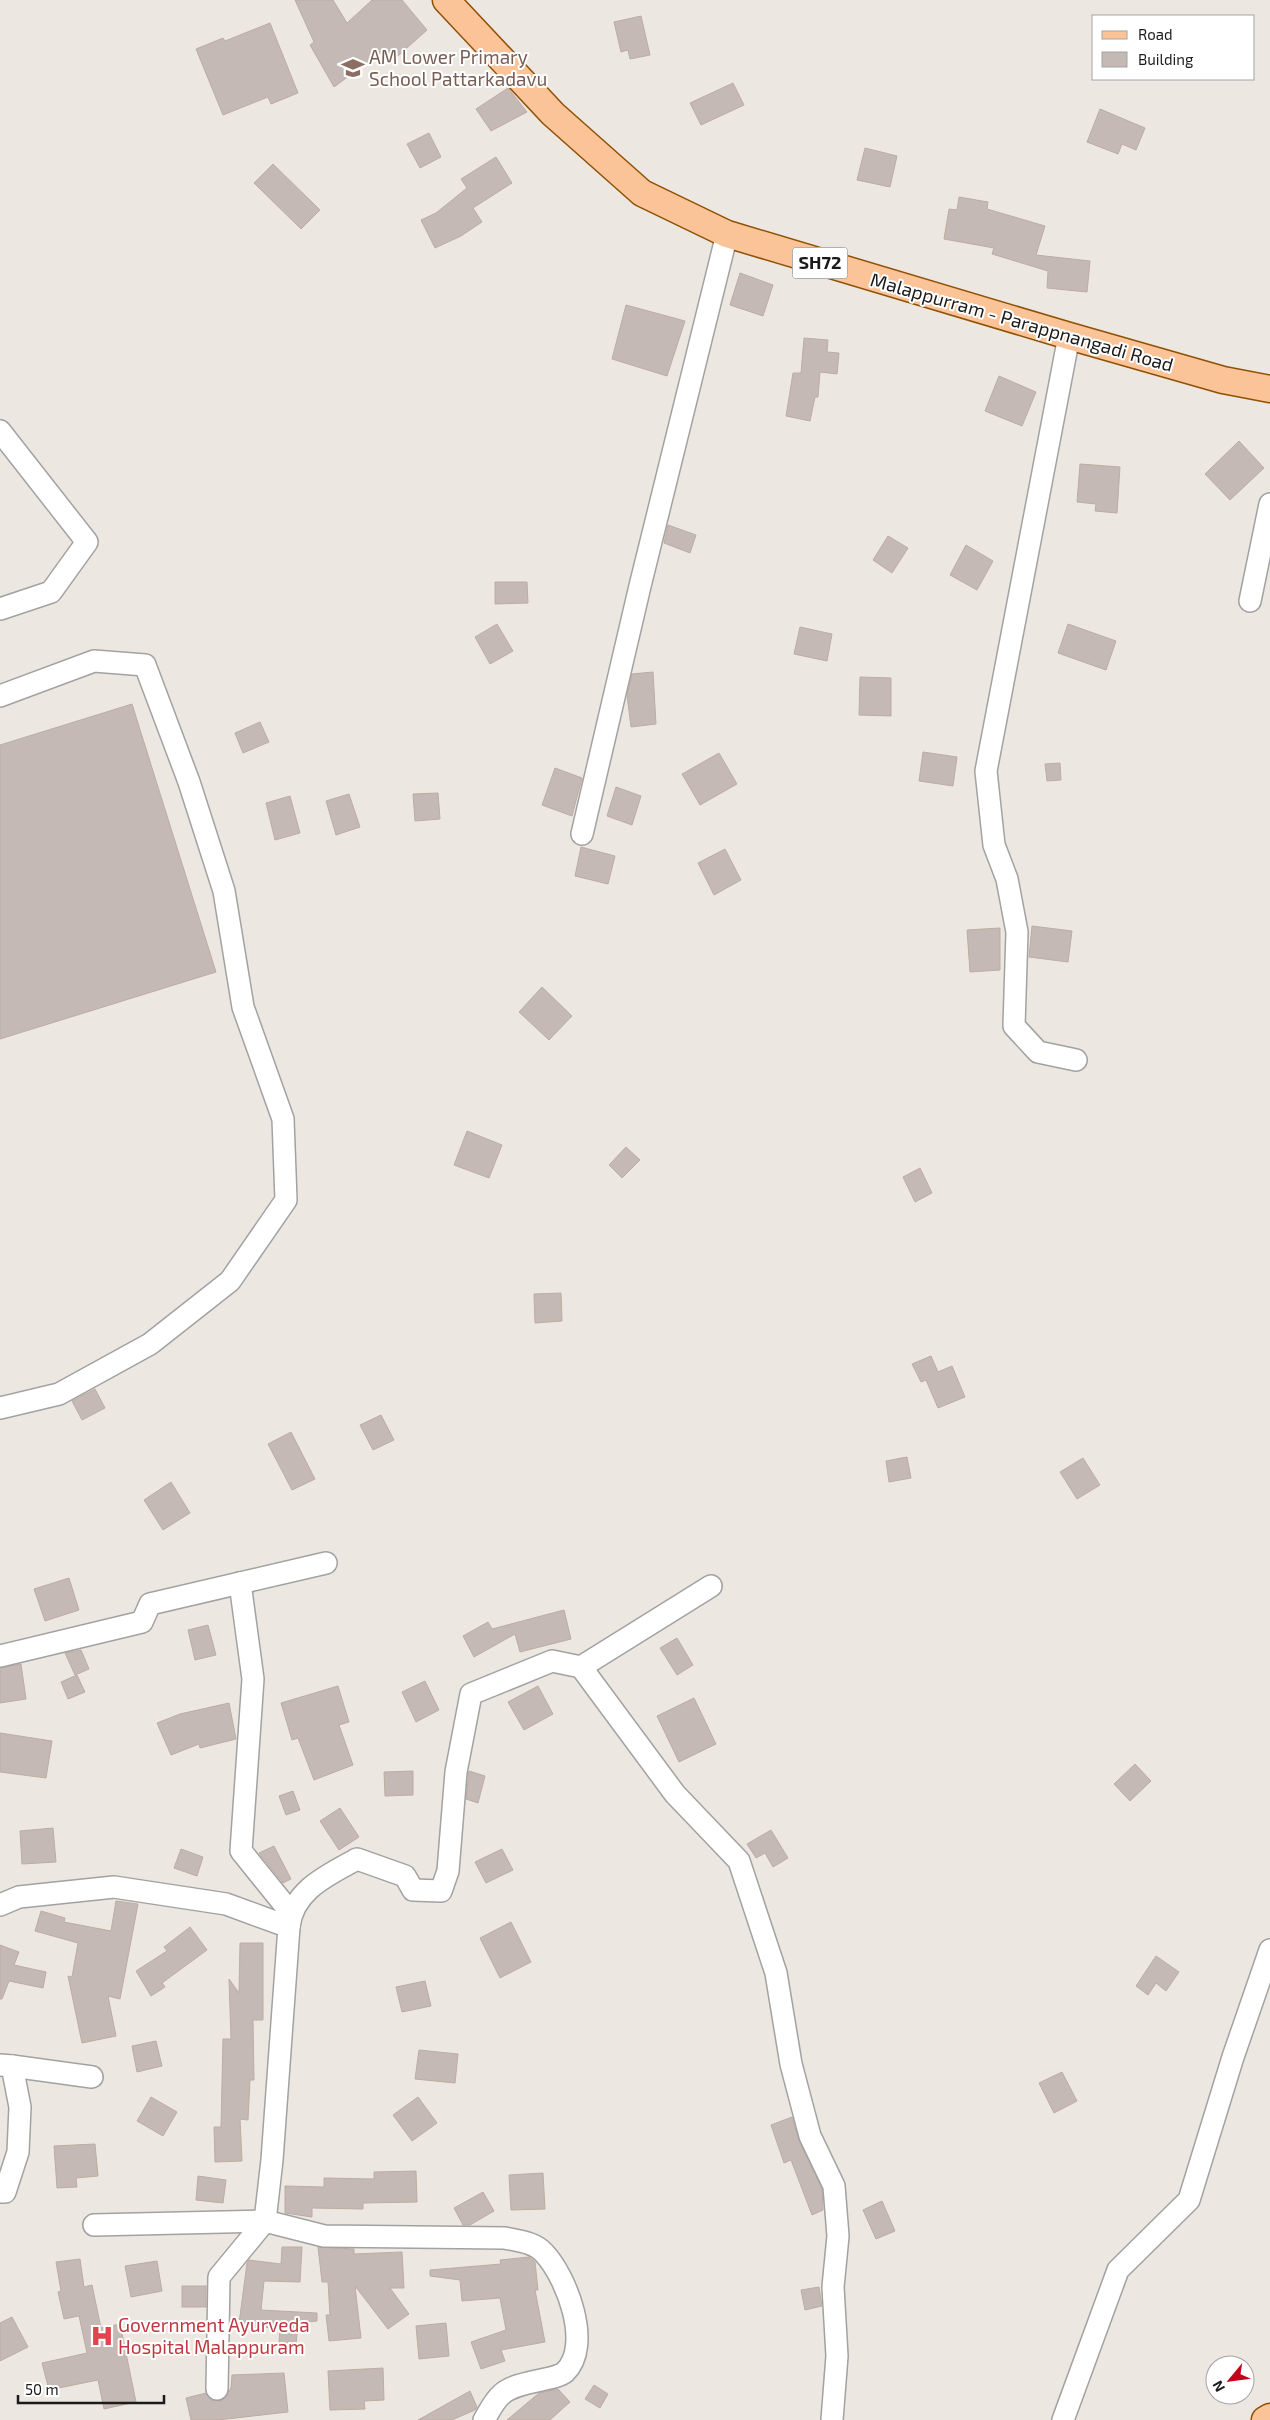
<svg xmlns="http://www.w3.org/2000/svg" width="1270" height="2420" font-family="'Exo 2',sans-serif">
<rect width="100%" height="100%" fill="#ede7e1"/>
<g fill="#c4b9b4" stroke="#beaca3">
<polygon points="295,0 333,0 347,23 372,0 402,0 427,30 389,64 380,53 334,87 310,45 314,42"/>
<polygon points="641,16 650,55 630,59 628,50 621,52 614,22"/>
<polygon points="270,23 298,93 271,104 268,97 223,115 196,49 223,38 225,41"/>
<polygon points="733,83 744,105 701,125 690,103"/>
<polygon points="508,88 527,112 491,131 476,109"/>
<polygon points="1100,109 1145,128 1136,150 1122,144 1118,154 1087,142"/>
<polygon points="429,133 441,157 420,168 407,144"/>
<polygon points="865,148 897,156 890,187 857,180"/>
<polygon points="496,157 512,183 473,208 482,222 461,236 435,248 421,220 436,213 467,188 461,179"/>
<polygon points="273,164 320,210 301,229 254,183"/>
<polygon points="959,197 988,202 987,209 1045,226 1036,255 1090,261 1087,292 1047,288 1048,271 992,254 994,248 944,239 949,209 957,210"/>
<polygon points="740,273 773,285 763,316 730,305"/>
<polygon points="626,305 685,321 667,376 612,359"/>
<polygon points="804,338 828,340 827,352 839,353 837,374 820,372 818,397 815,397 810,421 786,416 793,373 801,373"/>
<polygon points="999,376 1036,392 1022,426 985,411"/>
<polygon points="1239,441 1264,468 1230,500 1205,474"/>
<polygon points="1080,464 1120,467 1117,513 1095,511 1096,504 1077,502"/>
<polygon points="668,525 696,535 690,553 664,543"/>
<polygon points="888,536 908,548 892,573 873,560"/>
<polygon points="966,545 993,561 977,590 950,575"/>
<polygon points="495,582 527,582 528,603 495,604"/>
<polygon points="497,624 513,651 490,664 475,637"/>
<polygon points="1068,624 1116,641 1106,670 1058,653"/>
<polygon points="800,627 832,634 827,661 794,654"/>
<polygon points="653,672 656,724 631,727 627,695 632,674"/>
<polygon points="860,677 891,678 891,716 859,715"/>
<polygon points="132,704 216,972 0,1039 0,745"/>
<polygon points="260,722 269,742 243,753 235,733"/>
<polygon points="923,752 957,757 953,786 919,781"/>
<polygon points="719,753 737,784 700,805 682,774"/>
<polygon points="1060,763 1061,780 1047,781 1045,764"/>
<polygon points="555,768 582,778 572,816 542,805"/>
<polygon points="616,787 641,796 632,825 607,816"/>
<polygon points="438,793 440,819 415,821 413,794"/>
<polygon points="349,794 360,827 336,835 326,801"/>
<polygon points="290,796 300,833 275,840 266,803"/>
<polygon points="581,847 615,856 608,884 575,876"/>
<polygon points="725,849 741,880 714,895 698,863"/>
<polygon points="1032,926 1072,931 1068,962 1029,957"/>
<polygon points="1000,928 1000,970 970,972 967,930"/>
<polygon points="542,987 572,1016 549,1040 519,1012"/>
<polygon points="467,1131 502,1145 489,1178 454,1165"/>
<polygon points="626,1147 640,1160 622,1178 609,1165"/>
<polygon points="920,1168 932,1193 915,1202 903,1177"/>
<polygon points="561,1293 562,1321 535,1323 534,1294"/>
<polygon points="931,1356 938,1372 952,1366 965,1397 938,1408 926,1380 921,1382 912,1364"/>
<polygon points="95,1389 105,1408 82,1420 72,1401"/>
<polygon points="381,1415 394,1440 373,1450 360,1425"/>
<polygon points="291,1432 315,1479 292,1490 268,1444"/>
<polygon points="907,1457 911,1478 889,1482 886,1461"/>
<polygon points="1083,1458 1100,1485 1077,1499 1060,1472"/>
<polygon points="171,1482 190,1513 163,1530 144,1500"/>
<polygon points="69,1578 79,1610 45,1621 34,1589"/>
<polygon points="564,1610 571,1639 520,1652 515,1634 474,1657 463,1636 488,1622 492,1629"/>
<polygon points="208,1625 216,1655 195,1660 188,1630"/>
<polygon points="677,1638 693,1665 677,1675 660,1648"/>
<polygon points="81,1650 89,1669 75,1675 65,1653"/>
<polygon points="21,1664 26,1699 0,1703 0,1668"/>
<polygon points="77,1675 85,1692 68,1699 61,1682"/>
<polygon points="425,1681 439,1710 416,1722 402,1692"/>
<polygon points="338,1686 349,1722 339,1725 353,1765 314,1780 298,1738 292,1740 281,1703"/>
<polygon points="538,1686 553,1714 524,1730 508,1702"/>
<polygon points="694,1698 716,1744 679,1762 657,1716"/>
<polygon points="229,1703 236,1739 200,1748 199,1744 171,1755 157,1723 180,1714"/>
<polygon points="0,1733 52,1741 46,1778 0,1772"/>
<polygon points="1135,1764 1151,1781 1130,1801 1114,1784"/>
<polygon points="413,1771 413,1795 385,1796 384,1772"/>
<polygon points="469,1771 485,1776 478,1803 466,1799"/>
<polygon points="293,1791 300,1810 286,1815 279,1796"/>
<polygon points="340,1808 359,1837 339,1850 320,1821"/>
<polygon points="53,1828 56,1862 22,1864 20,1831"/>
<polygon points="771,1830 788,1858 773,1867 765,1853 756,1858 747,1844"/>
<polygon points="274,1846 291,1879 283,1883 259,1853"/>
<polygon points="181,1849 203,1857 197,1876 174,1868"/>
<polygon points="502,1849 513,1870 486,1883 475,1862"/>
<polygon points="116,1901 138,1904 120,1999 108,1996 116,2036 82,2043 68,1976 72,1977 78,1943 35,1931 41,1911 65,1918 64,1922 111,1931"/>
<polygon points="511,1922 531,1962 500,1978 480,1938"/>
<polygon points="190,1927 207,1950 162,1983 165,1987 151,1996 136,1971 167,1951 164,1947"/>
<polygon points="240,1943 263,1943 263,2020 253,2020 254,2080 250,2080 248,2120 240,2119 242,2161 215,2162 214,2127 221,2127 223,2039 231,2039 229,1979 239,1993"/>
<polygon points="0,1945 19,1952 14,1965 46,1972 43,1988 9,1981 2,1999 0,1999"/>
<polygon points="1156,1956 1179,1972 1166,1991 1156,1983 1148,1995 1136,1986"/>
<polygon points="425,1981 431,2006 402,2012 396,1987"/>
<polygon points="156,2041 162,2066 137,2072 132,2046"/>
<polygon points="419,2050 458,2054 455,2083 415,2079"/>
<polygon points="1062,2072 1077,2101 1054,2113 1039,2083"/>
<polygon points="151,2097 177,2112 163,2136 137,2121"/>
<polygon points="418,2097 437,2123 412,2141 393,2115"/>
<polygon points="792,2117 799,2141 822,2189 823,2210 812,2215 791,2160 784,2163 771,2125"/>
<polygon points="95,2144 98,2176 76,2178 77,2187 57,2188 54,2146"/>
<polygon points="416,2171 417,2202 363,2203 363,2209 312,2208 312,2217 285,2213 285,2186 324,2187 324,2178 374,2179 374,2172"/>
<polygon points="543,2173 545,2209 511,2210 509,2175"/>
<polygon points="198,2176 226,2180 223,2203 196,2200"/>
<polygon points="483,2192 494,2211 470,2225 463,2225 454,2208"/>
<polygon points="882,2201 895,2231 876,2239 863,2210"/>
<polygon points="282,2247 302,2247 300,2282 264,2281 261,2310 317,2313 317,2321 298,2323 296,2344 279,2343 280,2326 238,2331 247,2263 249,2260 281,2264"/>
<polygon points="318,2247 354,2249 354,2254 402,2252 404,2288 390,2288 409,2314 388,2329 355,2286 361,2338 329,2341 326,2315 330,2315 328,2282 322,2282"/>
<polygon points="529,2257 535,2262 538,2290 535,2290 545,2342 501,2350 505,2361 481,2369 471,2342 506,2330 500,2298 462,2301 460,2280 430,2276 430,2270 501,2264 500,2260"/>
<polygon points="80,2259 84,2287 92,2285 101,2328 120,2324 136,2402 104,2409 98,2380 49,2390 42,2363 87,2353 79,2316 64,2319 58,2292 61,2291 56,2262"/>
<polygon points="157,2261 162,2291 131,2297 125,2266"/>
<rect x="182" y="2286" width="24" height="21"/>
<polygon points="819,2287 822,2306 805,2310 801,2290"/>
<polygon points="12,2317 28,2347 0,2361 0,2323"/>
<polygon points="446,2323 449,2356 419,2359 416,2326"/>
<polygon points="383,2368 384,2400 364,2401 365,2409 330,2410 328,2371"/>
<polygon points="284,2373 288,2412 218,2420 191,2420 186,2398 206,2393 211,2400 223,2400 231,2388 232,2375"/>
<polygon points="594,2385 608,2394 600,2408 585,2399"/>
<polygon points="558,2389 570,2402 550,2420 507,2420 539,2393"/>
<polygon points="470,2391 477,2407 475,2410 452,2420 418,2420"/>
</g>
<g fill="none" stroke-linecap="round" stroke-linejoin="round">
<defs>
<g id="minor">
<polyline points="1069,336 986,771 994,845 1007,879 1017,932 1014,1026 1038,1052 1076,1060"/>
<polyline points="0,431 87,542 51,592 0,609"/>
<polyline points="1250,601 1270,504"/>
<polyline points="0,696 94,661 145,665 189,782 224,891 243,1007 283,1119 286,1200 230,1281 150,1344 59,1394 0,1408"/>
<polyline points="582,834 640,586 727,234"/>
<polyline points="240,1583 253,1679 241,1851 291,1913"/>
<polyline points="0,1656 142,1622 150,1604 326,1563"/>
<polyline points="581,1667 711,1586"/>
<polyline points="0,1905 19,1897 114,1887 226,1904 289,1927"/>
<polyline points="0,2065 12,2066 20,2107 18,2152 5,2192 0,2192"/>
<polyline points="12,2066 92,2077"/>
<polyline points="94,2225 265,2221"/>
<polyline points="217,2389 219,2277 265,2221"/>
<path d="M484 2420C489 2412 494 2401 501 2395 516 2380 555 2381 565 2372 593 2345 566 2276 544 2253 534 2242 518 2241 505 2238L324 2236 265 2221 272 2160 289 1927C293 1890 328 1875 357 1859L405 1876 413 1890 441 1891 448 1871 456 1772 471 1694 552 1661 581 1667 675 1794 739 1861 776 1973 791 2064 810 2136 834 2186 838 2236 833 2287 837 2356 832 2420"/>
<polyline points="1063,2420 1118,2270 1189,2200 1233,2057 1270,1950"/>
</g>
<g id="major">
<polyline points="446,0 553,114 642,193 727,234 1069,336 1223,380 1270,389"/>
<polyline points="1265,2420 1270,2417"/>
</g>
</defs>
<use href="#minor" stroke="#a2a2a2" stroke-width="24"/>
<use href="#major" stroke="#8f5003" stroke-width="29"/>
<use href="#minor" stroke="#fff" stroke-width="21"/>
<use href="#major" stroke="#fac498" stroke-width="26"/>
</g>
<defs>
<symbol id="school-bare" viewBox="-9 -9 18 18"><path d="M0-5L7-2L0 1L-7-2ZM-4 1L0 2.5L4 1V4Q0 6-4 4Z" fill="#8d6e63" stroke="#fff" stroke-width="2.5" paint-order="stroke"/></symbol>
<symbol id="hospital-bare" viewBox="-9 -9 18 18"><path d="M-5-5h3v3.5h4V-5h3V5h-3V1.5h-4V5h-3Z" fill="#e0444e" stroke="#fff" stroke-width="2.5" paint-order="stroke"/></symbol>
</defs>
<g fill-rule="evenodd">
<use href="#school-bare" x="337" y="52" width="32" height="32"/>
<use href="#hospital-bare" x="86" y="2320" width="32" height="32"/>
</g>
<g text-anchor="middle" stroke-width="4" stroke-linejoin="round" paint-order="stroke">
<rect fill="#fff" stroke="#5f5f5f" stroke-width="1" x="792.5" y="247.5" width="55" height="31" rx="4"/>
<g font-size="18" font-weight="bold" fill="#1b1b1b">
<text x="820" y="269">SH72</text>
</g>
<g font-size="19" fill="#785e54" stroke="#fff" text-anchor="start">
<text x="369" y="64">AM Lower Primary<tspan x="369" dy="22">School Pattarkadavu</tspan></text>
</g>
<g font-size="19" fill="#1b1b1b" stroke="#fff">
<text transform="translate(1022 322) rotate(16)" y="7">Malappurram - Parappnangadi Road</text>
</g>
<g font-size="19" fill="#be3a42" stroke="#fff" text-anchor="start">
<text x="118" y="2332">Government Ayurveda<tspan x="118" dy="22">Hospital Malappuram</tspan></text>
</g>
</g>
<rect x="1092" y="15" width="162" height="65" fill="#ffffff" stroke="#a4a4a4"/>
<rect x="1102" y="31" width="25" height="8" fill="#fac498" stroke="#a4a4a4"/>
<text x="1138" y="40" font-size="15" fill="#1b1b1b">Road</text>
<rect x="1102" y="52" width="25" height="15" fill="#c4b9b4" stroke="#a4a4a4"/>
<text x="1138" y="65" font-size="15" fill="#1b1b1b">Building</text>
<g transform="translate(1230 2380) rotate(241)"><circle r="24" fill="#ffffff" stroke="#a4a4a4"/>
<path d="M0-4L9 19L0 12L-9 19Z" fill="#c3041a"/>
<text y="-8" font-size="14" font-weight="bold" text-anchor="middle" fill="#1b1b1b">N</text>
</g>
<path d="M18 2395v8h146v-8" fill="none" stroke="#1b1b1b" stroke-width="2.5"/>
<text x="25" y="2395" font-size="15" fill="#1b1b1b" stroke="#ffffff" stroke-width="4" paint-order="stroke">50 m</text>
</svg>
